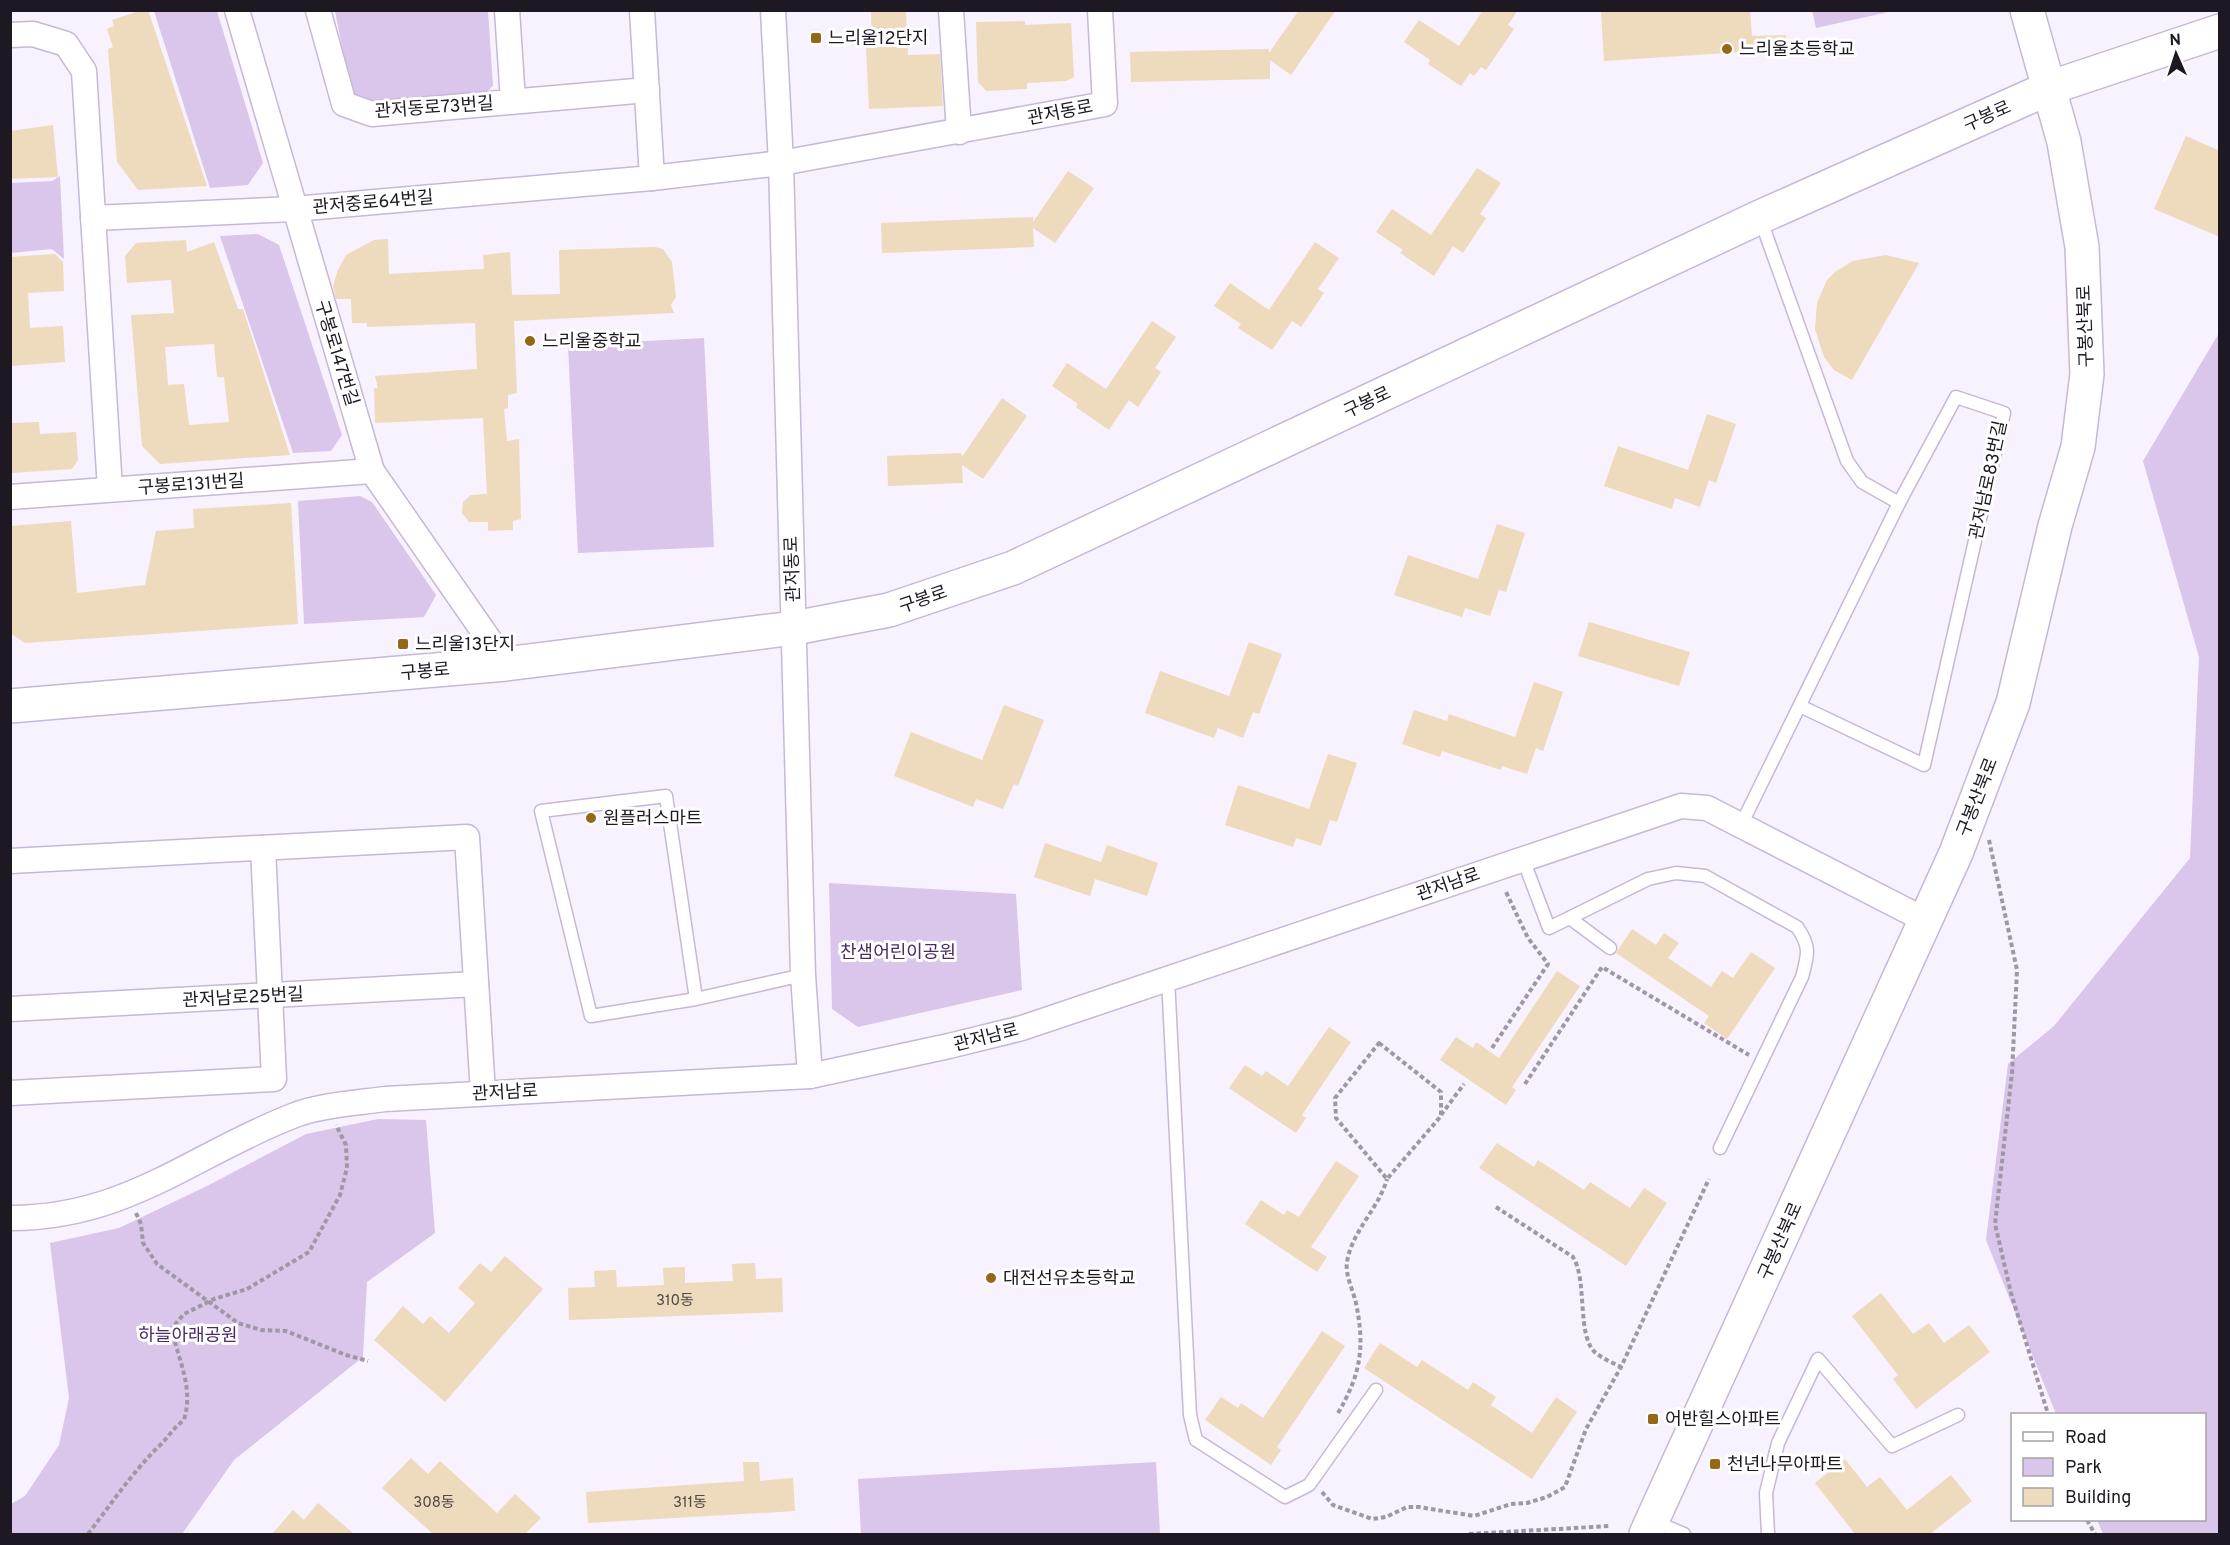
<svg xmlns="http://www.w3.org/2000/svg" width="2230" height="1545" font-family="Overpass,'Noto Sans KR',sans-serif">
<rect width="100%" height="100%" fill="#f8f1fe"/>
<g fill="#dac5eb">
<polygon points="1812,10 1893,10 1893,11 1816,28"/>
<polygon points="154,11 217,11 263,163 248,185 210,188"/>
<polygon points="335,11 488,11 493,86 484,94 374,107 352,98"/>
<polygon points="60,176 64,259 52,249 11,253 11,183 52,181"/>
<polygon points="258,234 279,245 342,435 331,451 293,453 220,236"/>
<polygon points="2219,333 2219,1534 2103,1534 2097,1520 2204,1520 2204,1414 2056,1414 1986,1240 2008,1064 2054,1026 2190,858 2199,657 2143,461"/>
<polygon points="704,338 714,547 578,553 568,345"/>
<polygon points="360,496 372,502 436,595 424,617 304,624 298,501"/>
<polygon points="829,883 1016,894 1022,990 858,1027 832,1009"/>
<polygon points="378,1119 426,1120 435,1233 367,1282 363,1357 234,1460 182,1534 11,1534 11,1504 25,1496 59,1445 69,1398 50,1243 119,1228 209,1185 306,1134"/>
<polygon points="1156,1462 1160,1534 861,1534 858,1479"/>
</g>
<g fill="#eedabc" fill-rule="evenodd">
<polygon points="142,10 148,10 207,186 138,190 117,162 108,49 113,47 107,29 114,26 112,20"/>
<polygon points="871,10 906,10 908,55 940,54 943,106 869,109 866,47 872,47"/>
<polygon points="1299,10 1336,10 1291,75 1270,60 1270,79 1131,82 1130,52 1269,49 1269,53"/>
<polygon points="1483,10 1518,10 1508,25 1514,29 1486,70 1481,67 1474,76 1470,73 1461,86 1428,64 1430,60 1404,42 1419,20 1459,46"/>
<polygon points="1628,10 1750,10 1752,36 1786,35 1787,49 1604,61 1601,12"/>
<polygon points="1025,21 1025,25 1071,23 1074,77 1066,81 1027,83 1027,89 986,91 978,82 976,22"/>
<polygon points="53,125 58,177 10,179 10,131"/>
<polygon points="2186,136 2220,151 2220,237 2154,209"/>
<polygon points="1477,168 1501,183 1480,214 1486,218 1463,253 1453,246 1434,276 1400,253 1403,250 1376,232 1392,209 1431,235"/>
<polygon points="1068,171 1094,188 1055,243 1033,228 1034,247 882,253 881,223 1033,217 1033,222"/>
<polygon points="388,239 389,274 484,269 483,255 510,252 512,295 560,294 559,250 655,247 663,249 672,262 676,297 671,305 674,313 514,321 517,393 508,395 508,408 504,409 507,441 519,439 521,519 513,521 513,530 488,531 488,522 469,522 462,513 463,502 471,495 487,494 483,418 375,423 374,388 378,388 375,376 477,369 475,323 367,327 367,323 352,323 351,299 336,299 333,286 338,270 346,255 374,240"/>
<path d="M186 240 187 252 214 242 238 309H243L290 455 160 464 142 446 131 315 174 313 171 280 127 283 125 256 136 243ZM214 344 217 377H224L229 422 189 425 184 384 168 385 165 347Z"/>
<polygon points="1315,242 1339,258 1318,289 1324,293 1301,327 1292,321 1272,350 1238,328 1241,324 1214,306 1230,283 1269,310"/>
<polygon points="55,254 63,262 64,291 28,293 30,328 63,326 65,362 10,366 10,257"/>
<polygon points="1886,255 1919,263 1852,380 1834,370 1824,357 1815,329 1817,303 1827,280 1835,272 1853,261"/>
<polygon points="1152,321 1176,337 1155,368 1161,372 1138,407 1129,400 1109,430 1076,407 1078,404 1052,386 1067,363 1106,389"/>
<polygon points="1002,398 1027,416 983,479 962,465 963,483 888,486 887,456 961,453 962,457"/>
<polygon points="1707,414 1736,424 1716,483 1709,480 1700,507 1675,498 1672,509 1604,486 1618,446 1688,470"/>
<polygon points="39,422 40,434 76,432 78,460 72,469 10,473 10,423"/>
<polygon points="291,503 298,624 25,643 10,633 10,526 71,521 77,593 145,585 156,531 194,528 193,509"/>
<polygon points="1497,524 1525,533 1506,592 1499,590 1490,616 1465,608 1462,617 1394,595 1408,555 1478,579"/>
<polygon points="1589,622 1690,652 1679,686 1578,656"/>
<polygon points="1249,642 1282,654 1259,714 1253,712 1243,738 1218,728 1214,738 1145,713 1160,671 1229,696"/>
<polygon points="1534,682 1563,692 1543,751 1536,748 1527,774 1502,766 1501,770 1442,751 1440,757 1402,744 1414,710 1447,721 1449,714 1515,737"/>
<polygon points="1004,705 1044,720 1018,786 1014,784 1003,809 976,799 973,807 894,776 911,732 982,760"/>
<polygon points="1328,754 1357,763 1337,822 1330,820 1321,846 1296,838 1293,847 1225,825 1238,785 1309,809"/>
<polygon points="1045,843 1101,862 1107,845 1158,863 1147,896 1095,879 1090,896 1034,877"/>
<polygon points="1632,929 1656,945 1664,933 1679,943 1668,958 1711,987 1722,971 1733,978 1751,952 1775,968 1727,1039 1704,1023 1709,1016 1616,953"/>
<polygon points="1557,971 1580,986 1512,1087 1516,1090 1506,1105 1440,1060 1456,1037 1473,1048 1476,1042 1499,1058"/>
<polygon points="1329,1027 1351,1042 1302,1115 1306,1118 1296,1133 1229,1088 1245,1065 1262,1076 1266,1071 1288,1086"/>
<polygon points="1497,1143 1534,1167 1538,1160 1584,1190 1590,1182 1630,1208 1644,1188 1667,1203 1626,1266 1479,1168"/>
<polygon points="1336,1161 1359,1176 1311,1247 1327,1257 1317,1272 1245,1224 1261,1200 1284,1215 1287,1210 1299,1217"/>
<polygon points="505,1256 543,1289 445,1402 374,1340 403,1306 423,1324 430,1316 449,1333 475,1303 458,1288 480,1263 491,1272"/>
<polygon points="755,1263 756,1279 782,1278 783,1312 569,1320 568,1288 595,1287 594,1271 616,1270 617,1287 664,1285 663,1268 685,1267 685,1283 733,1281 732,1264"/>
<polygon points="1881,1293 1913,1334 1929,1323 1944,1343 1969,1325 1990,1352 1916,1409 1893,1379 1898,1375 1852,1316"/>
<polygon points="1322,1331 1345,1346 1277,1447 1281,1450 1271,1465 1205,1420 1221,1397 1238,1408 1241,1403 1263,1418"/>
<polygon points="1380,1343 1417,1367 1422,1360 1468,1390 1473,1382 1496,1397 1491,1405 1532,1433 1556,1397 1577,1412 1532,1479 1364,1368"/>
<polygon points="411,1458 428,1474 440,1461 497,1513 515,1494 541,1518 525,1534 433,1534 382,1488"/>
<polygon points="1845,1459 1867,1487 1880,1477 1907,1510 1951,1475 1972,1501 1930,1534 1855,1534 1815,1483"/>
<polygon points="743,1462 759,1462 760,1481 793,1478 795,1511 588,1523 586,1492 744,1481"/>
<polygon points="318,1503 354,1534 272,1534 293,1510 304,1520"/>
</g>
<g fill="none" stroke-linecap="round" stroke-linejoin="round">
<defs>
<g id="service">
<polyline points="1760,218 1847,461 1862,482 1899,503"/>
<polyline points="1741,825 1899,503 1956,397 2004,413 1924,765 1800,706"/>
<path d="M1523 859 1549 928 1648 879 1676 873 1705 876 1797 927C1811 947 1808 955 1802 977L1720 1148"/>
<polyline points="1571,919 1610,948"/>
<polyline points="1168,978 1190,1415 1196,1440 1285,1497 1309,1485 1376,1390"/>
<polyline points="696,999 666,796 541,811 591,1016 696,999 803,975"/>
<polyline points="1653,1521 1684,1534"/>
<polyline points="1768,1534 1766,1493 1778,1443 1818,1359 1892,1446 1958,1415"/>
</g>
<g id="minor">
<polyline points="237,10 372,471 506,664"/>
<polyline points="318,10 344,104 372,114 647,90"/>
<polyline points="507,10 513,101"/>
<polyline points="642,10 652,178"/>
<polyline points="773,10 781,163 803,975 810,1076"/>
<polyline points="951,10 959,132"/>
<polyline points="10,35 33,34 66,44 84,71 110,489"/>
<polyline points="93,218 294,209 652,178 781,163 1105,104 1100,10"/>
<polyline points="10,497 372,471"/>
<polyline points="10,861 467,837 483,1093"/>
<polyline points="10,1009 476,984"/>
<polyline points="10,1093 274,1079 263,848"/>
<path d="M10 1218C128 1218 193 1154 295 1115 322 1105 356 1103 385 1099L810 1076 949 1046 1022 1028 1681 806 1707 808 1925 920"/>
</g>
<g id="secondary">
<polyline points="10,706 506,664 794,628 889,610 1013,568 1760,217 2049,88 2220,31"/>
<polyline points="1646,1534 1956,853 2013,703 2055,526 2078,447 2087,374 2082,247 2064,142 2027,10"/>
</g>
</defs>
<use href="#service" stroke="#c7b8d6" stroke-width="15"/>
<use href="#minor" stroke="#c7b8d6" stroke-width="27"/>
<use href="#secondary" stroke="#c7b8d6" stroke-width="36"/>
<g stroke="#9f98a4" stroke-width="4" stroke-dasharray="4.5 3" stroke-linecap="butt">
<polyline points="1989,840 2017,970 2012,1073 1995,1224 2011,1293 2048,1414"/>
<polygon points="1379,1043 1441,1092 1441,1116 1387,1179 1336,1118 1335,1098"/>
<polyline points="1492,1048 1548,964 1528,938 1506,892"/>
<polyline points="1525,1084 1602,967 1749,1055"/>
<polyline points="1441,1115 1464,1084"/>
<path d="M1496 1207 1573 1257C1588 1281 1576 1337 1596 1353 1603 1359 1613 1363 1621 1367"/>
<polyline points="136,1213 141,1224 143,1243 157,1264 238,1323 261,1330 286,1331 346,1355 368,1361"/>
<path d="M1338 1413C1361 1374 1365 1347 1356 1303 1353 1290 1345 1275 1347 1262 1352 1231 1379 1208 1387 1179"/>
<polyline points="1322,1492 1333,1505 1372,1519 1386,1517 1407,1507 1419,1507 1474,1516 1511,1504 1527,1503 1547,1497 1565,1487 1586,1429 1621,1367 1709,1179"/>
<polyline points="2087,1520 2095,1534"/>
<path d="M88 1534C111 1504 132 1473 158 1447 168 1438 173 1428 184 1420 194 1386 178 1362 172 1328L184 1314 214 1299 247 1289 309 1252 340 1195 347 1168 346 1145 336 1125"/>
<polyline points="1469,1534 1610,1526"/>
</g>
<use href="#service" stroke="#fff" stroke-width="12"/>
<use href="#minor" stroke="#fff" stroke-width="24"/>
<use href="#secondary" stroke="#fff" stroke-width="33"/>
</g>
<g fill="#956815" stroke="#fff" stroke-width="2">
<rect x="810" y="32" width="12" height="12" rx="3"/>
<circle cx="1727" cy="49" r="6"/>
<circle cx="530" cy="341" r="6"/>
<rect x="397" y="638" width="12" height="12" rx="3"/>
<circle cx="591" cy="818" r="6"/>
<circle cx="991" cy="1278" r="6"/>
<rect x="1647" y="1413" width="12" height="12" rx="3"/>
<rect x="1709" y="1458" width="12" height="12" rx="3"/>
</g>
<g text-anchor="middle" stroke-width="6" stroke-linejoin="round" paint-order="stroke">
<g font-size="15" fill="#524849">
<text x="675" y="1305">310동</text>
<text x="434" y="1507">308동</text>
<text x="690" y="1507">311동</text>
</g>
<g font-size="18" fill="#1e1823" stroke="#fff" text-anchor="start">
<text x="828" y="44">느리울12단지</text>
<text x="1739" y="55">느리울초등학교</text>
<text x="542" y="347">느리울중학교</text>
<text x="415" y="650">느리울13단지</text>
<text x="603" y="824">원플러스마트</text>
<text x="1003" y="1284">대전선유초등학교</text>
<text x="1665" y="1425">어반힐스아파트</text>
<text x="1727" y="1470">천년나무아파트</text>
</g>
<g font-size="18" fill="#1e1823" stroke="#fff">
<text transform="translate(434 107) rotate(-4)" y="6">관저동로73번길</text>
<text transform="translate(1060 112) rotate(-11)" y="6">관저동로</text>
<text transform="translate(1987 116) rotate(-24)" y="6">구봉로</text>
<text transform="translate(373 202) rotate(-5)" y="6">관저중로64번길</text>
<text transform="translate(2085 326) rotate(-92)" y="6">구봉산북로</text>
<text transform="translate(337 353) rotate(73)" y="6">구봉로147번길</text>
<text transform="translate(1367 402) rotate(-25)" y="6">구봉로</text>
<text transform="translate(1988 480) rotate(-78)" y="6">관저남로83번길</text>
<text transform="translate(191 484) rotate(-4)" y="6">구봉로131번길</text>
<text transform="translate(792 569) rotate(-92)" y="6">관저동로</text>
<text transform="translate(923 599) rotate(-19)" y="6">구봉로</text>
<text transform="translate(425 671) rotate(-5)" y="6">구봉로</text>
<text transform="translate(1977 797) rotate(-69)" y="6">구봉산북로</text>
<text transform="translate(1448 884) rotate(-19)" y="6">관저남로</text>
<text transform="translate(243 997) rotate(-3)" y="6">관저남로25번길</text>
<text transform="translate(986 1037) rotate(-14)" y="6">관저남로</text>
<text transform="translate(505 1092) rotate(-3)" y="6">관저남로</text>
<text transform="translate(1780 1241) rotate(-66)" y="6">구봉산북로</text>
</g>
<g font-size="18" fill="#4c2a64" stroke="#fff">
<text x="898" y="958">찬샘어린이공원</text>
<text x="188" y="1341">하늘아래공원</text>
</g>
</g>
<rect width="2230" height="1545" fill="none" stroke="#1e1823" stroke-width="24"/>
<rect x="2011" y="1413" width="195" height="108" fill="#ffffff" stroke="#a5a3a7" stroke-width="1.5"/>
<rect x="2023" y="1432" width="30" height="9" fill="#ffffff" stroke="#a5a3a7" stroke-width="1.5"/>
<text x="2065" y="1443" font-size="18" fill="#1e1823">Road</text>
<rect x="2023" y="1458" width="30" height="18" fill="#dac5eb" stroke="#a5a3a7" stroke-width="1.5"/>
<text x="2065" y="1473" font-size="18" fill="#1e1823">Park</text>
<rect x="2023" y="1488" width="30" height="18" fill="#eedabc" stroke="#a5a3a7" stroke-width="1.5"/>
<text x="2065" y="1503" font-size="18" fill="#1e1823">Building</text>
<g transform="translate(2176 54) rotate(357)" stroke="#ffffff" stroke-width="4.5" paint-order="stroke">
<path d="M0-4.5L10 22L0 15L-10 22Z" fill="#1e1823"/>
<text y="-9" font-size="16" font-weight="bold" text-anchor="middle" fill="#1e1823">N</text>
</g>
</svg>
